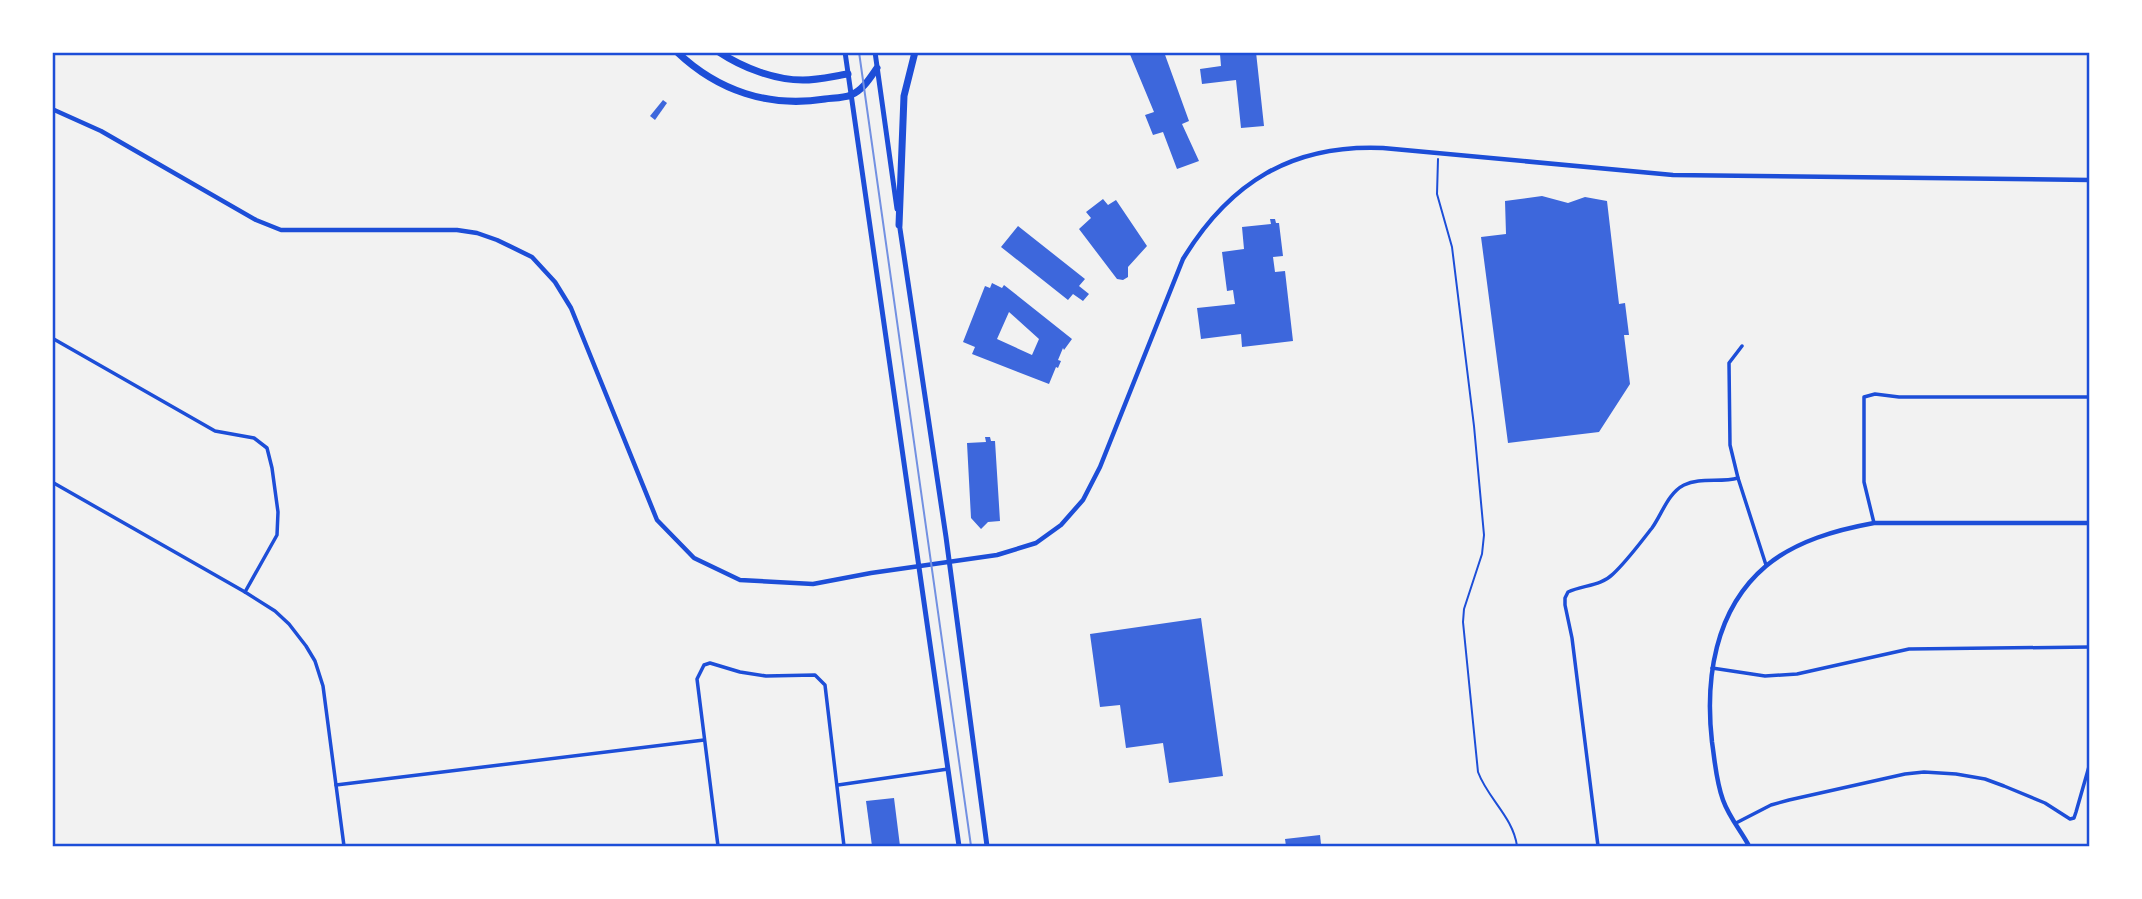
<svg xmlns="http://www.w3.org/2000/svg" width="2142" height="899" font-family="'Noto Sans',sans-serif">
<rect width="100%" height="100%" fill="#f2f2f2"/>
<g fill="#3d67dc" fill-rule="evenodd">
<polygon points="1129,52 1164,52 1189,121 1182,124 1199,161 1177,169 1163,132 1153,135 1145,115 1154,112"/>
<polygon points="1230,52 1256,52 1264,126 1241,128 1236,80 1202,84 1200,69 1221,66 1220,54"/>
<polygon points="663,100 667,103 655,120 650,116"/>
<polygon points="1542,196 1568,203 1585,197 1607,201 1619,304 1625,303 1629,335 1624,335 1630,384 1599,432 1508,443 1481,237 1506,234 1505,201"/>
<polygon points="1103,199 1108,205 1116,200 1147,246 1128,267 1128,277 1123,280 1117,279 1079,229 1091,218 1086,212"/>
<polygon points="1270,219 1275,219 1276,223 1279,223 1283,256 1273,257 1275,272 1285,271 1293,341 1242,347 1241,334 1201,339 1197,308 1235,304 1233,290 1227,291 1222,252 1244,249 1242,227 1271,224"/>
<polygon points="1018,226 1085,279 1079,286 1089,294 1083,301 1073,294 1068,300 1001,247"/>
<path d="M992 283 1002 288 1004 285 1072 339 1064 350 1063 348 1058 360 1061 361 1058 368 1056 367 1049 384 972 354 975 347 963 342 985 286 990 288ZM1009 312 1039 339 1032 355 997 339Z"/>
<polygon points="985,437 990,437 991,441 995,441 1000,521 988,522 981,529 971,518 967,443 986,442"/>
<polygon points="1201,618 1223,776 1169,783 1163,743 1126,748 1120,705 1100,707 1090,634"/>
<polygon points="894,798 900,846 872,846 866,801"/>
<polygon points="1320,835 1321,844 1286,846 1285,839"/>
</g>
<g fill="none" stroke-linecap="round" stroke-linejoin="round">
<path stroke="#1d4ed8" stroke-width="2" d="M1438 159 1437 194 1452 247 1474 426 1484 535 1482 554 1464 609 1463 622 1478 772C1488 799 1513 817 1517 846"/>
<g stroke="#1d4ed8" stroke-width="3.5">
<polyline points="52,338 215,431 254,438 267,448 272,468 278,512 277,535 245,592"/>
<polyline points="1742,346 1729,363 1730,445 1738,478 1766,565"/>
<polyline points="52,482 245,592 275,611 289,624 306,646 315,661 323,686 344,846"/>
<polyline points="1874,523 1864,482 1864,397 1875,394 1899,397 2090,397"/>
<polyline points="1712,668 1765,676 1797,674 1909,649 2090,647"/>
<polyline points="336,785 704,740"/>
<polyline points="838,785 948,769"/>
<polyline points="1736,823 1771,805 1789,800 1905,774 1924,772 1956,774 1985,779 2004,786 2045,803 2070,819 2074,818 2076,812 2090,763"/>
<polyline points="718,846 697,679 704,665 710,663 740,672 766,676 815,675 825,685 844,846"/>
<path d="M1598 846 1572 638 1565 605V598L1568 592C1583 585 1601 586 1613 574 1627 561 1640 543 1652 528 1662 514 1668 493 1684 485 1700 477 1721 483 1738 478"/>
</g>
<g stroke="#1d4ed8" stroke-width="4.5">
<path d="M52 109 101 131 256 220 281 230H457L477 233 497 240 532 257 555 282 571 308 657 520 694 558 740 580 813 584 871 573 997 555 1036 543 1061 525 1083 500 1100 467 1183 259C1230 182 1292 144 1383 148L1673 175 2090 180"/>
<path d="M1749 846C1741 831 1729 817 1723 800 1716 781 1715 762 1712 742 1705 680 1714 610 1766 566 1796 541 1836 530 1874 523H2090"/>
</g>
<g stroke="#1d4ed8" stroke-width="5">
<polyline points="845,52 959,846"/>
<polyline points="875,52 897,209"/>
<polyline points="899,222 946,537 987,846"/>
</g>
<g stroke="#1d4ed8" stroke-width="7">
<path d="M677 52C718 91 769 108 825 99 833 98 844 98 851 95 863 90 870 78 877 68"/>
<path d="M719 52C743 68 775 80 803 80 818 80 834 76 848 74"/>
<polyline points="899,225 904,96 915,52"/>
</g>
<polyline stroke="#7290e2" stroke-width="2" points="859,52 971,846"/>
</g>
<rect width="2142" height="899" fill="none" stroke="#ffffff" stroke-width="108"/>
<rect x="54" y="54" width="2034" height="791" fill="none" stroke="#1d4ed8" stroke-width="2.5"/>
</svg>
